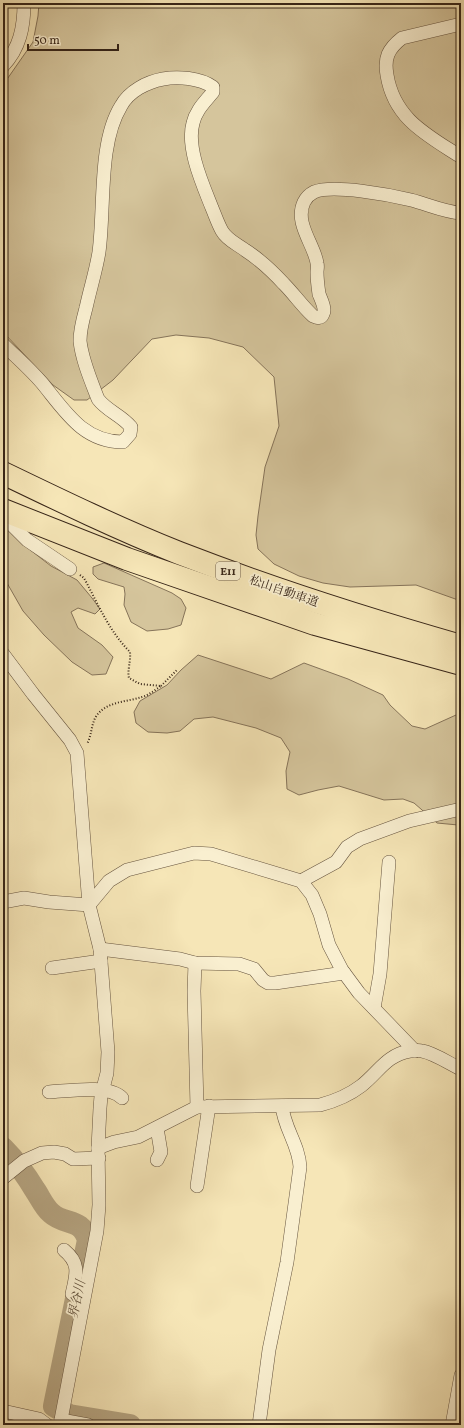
<svg xmlns="http://www.w3.org/2000/svg" width="464" height="1428" font-family="Vollkorn,'Noto Serif JP',serif">
<rect width="100%" height="100%" fill="#f6e6b7"/>
<filter id="stains"><feTurbulence type="fractalNoise" baseFrequency=".005" numOctaves="4"/><feColorMatrix values="0 0 0 0 .2 0 0 0 0 .09 0 0 0 0 .02 0 0 0 .5 -.17"/></filter>
<radialGradient id="worn" r=".72"><stop offset=".6" stop-color="#630" stop-opacity="0"/><stop offset="1" stop-color="#630" stop-opacity=".3"/></radialGradient>
<g fill="#d5c59c" stroke="#86745a">
<polygon points="39,3 461,3 461,601 416,585 350,587 323,583 299,576 274,564 258,549 256,535 258,516 265,467 279,426 274,377 243,347 209,338 176,335 152,339 113,380 87,400 74,400 53,385 3,332 3,85 33,42 38,16"/>
<polygon points="3,526 18,538 29,549 51,566 77,580 92,598 100,609 95,614 78,608 71,612 78,628 102,645 113,657 106,674 92,675 72,662 44,635 23,611 3,576"/>
<polygon points="104,563 172,593 181,599 186,608 181,625 168,629 147,631 131,622 124,605 125,594 124,587 98,579 93,574 93,567"/>
<polygon points="198,655 271,679 304,663 348,679 383,695 390,705 412,726 425,729 456,715 461,716 461,824 458,825 437,823 414,803 403,799 384,800 339,786 318,790 299,795 287,789 286,771 290,752 281,738 256,728 213,717 194,719 180,731 167,733 148,732 136,723 134,712 140,701 167,685 181,670"/>
</g>
<g fill="none" stroke-linecap="round" stroke-linejoin="round">
<polyline stroke="#827157" stroke-width="3.5" points="461,1425 461,1423"/>
<path stroke="#b5a481" stroke-width="22" d="M3 1148C16 1161 26 1175 35 1190 40 1197 44 1207 51 1213 65 1226 81 1217 88 1240L54 1406 69 1415 130 1425"/>
<defs>
<g id="street">
<path d="M461 24 402 38C388 49 384 58 387 75 394 119 427 135 461 157"/>
<path d="M3 66C20 48 24 27 24 3"/>
<path d="M3 344C16 357 30 369 42 383 65 411 83 442 123 442L130 434 131 427C121 415 107 411 98 399 91 381 82 360 80 341 80 329 83 319 86 308 90 289 96 271 99 252 105 208 98 143 121 106 129 91 147 82 163 79 178 76 200 78 213 87V92C205 102 196 110 193 123 186 148 203 185 212 208 215 215 218 224 222 231 227 240 237 244 245 250 259 259 273 272 284 284 294 294 302 306 313 316 317 318 321 319 323 314 326 309 321 299 319 294 318 287 317 279 317 272 317 269 318 267 317 263 314 244 294 223 304 202 306 198 310 194 314 192 333 184 390 195 411 200 427 204 444 212 461 213"/>
<polyline points="3,516 27,540 70,569"/>
<polyline points="3,654 33,694 70,740 77,753 89,905 100,949 108,1052 107,1073 101,1096 100,1108 98,1148 99,1205 97,1231 60,1425"/>
<polyline points="301,881 336,862 347,847 360,839 409,821 461,809"/>
<polyline points="3,902 24,898 49,902 89,905 109,881 127,870 194,853 211,854 301,881 312,895 320,914 329,945 342,970 359,993 415,1051"/>
<polyline points="100,949 180,959 195,963 239,964 254,969 263,980 268,983 275,983 344,973"/>
<polyline points="195,963 194,991 197,1107"/>
<polyline points="52,968 101,961"/>
<polyline points="374,1008 380,974 389,862"/>
<path d="M49 1092C68 1091 109 1084 122 1098"/>
<polyline points="157,1128 161,1152 157,1160"/>
<path d="M98 1148 114 1142 138 1137 197 1107 320 1105C335 1101 348 1096 361 1086 379 1072 386 1055 410 1051 414 1051 418 1050 422 1051 434 1053 450 1064 461 1069"/>
<polyline points="3,1178 24,1161 42,1153 54,1152 65,1154 73,1159 99,1158"/>
<polyline points="197,1186 209,1106"/>
<path d="M64 1250C81 1264 76 1275 72 1294"/>
<polyline points="3,1411 39,1419 47,1425"/>
<polyline points="61,1420 88,1425"/>
<path d="M259 1425 269 1350 287 1262 300 1167C299 1145 284 1128 282 1106"/>
<polyline points="452,1425 461,1375"/>
</g>
<g id="highway">
<path d="M3 473C61 501 119 529 179 553 272 589 366 619 461 646"/>
<polyline points="3,510 127,559 315,624 461,664"/>
</g>
</defs>
<use href="#street" stroke="#66543f" stroke-width="14"/>
<use href="#highway" stroke="#362417" stroke-width="24"/>
<g stroke="#362417" stroke-width="2" stroke-dasharray="1 2" stroke-linecap="butt">
<path d="M80 575 84 578C98 604 109 631 130 652 131 661 127 671 129 678L140 684 161 686C155 690 149 695 142 697 127 702 108 701 97 715 91 723 92 735 87 744"/>
<polyline points="161,686 177,670"/>
</g>
<use href="#street" stroke="#f9efd0" stroke-width="13"/>
<use href="#highway" stroke="#f6e6b7" stroke-width="22"/>
</g>
<g text-anchor="middle" stroke-width="3.5" stroke-linejoin="round" paint-order="stroke">
<rect fill="#f9efd0" stroke="#70614e" stroke-width="1" x="216" y="562" width="24" height="18" rx="3"/>
<g font-size="11" font-weight="bold" fill="#362417">
<text x="228" y="575">E11</text>
</g>
<g font-size="12" fill="#362417" stroke="#f9efd0">
<text transform="translate(284 591) rotate(19)" y="4">松山自動車道</text>
</g>
<g font-size="13" font-style="italic" fill="#62513c" stroke="#f9efd0">
<text transform="translate(76 1299) rotate(-78)" y="5">界谷川</text>
</g>
</g>
<rect width="464" height="1428" fill="none" stroke="#f6e6b7" stroke-width="16"/>
<rect x="4" y="4" width="456" height="1420" fill="none" stroke="#362417" stroke-width="2"/>
<rect x="8" y="8" width="448" height="1412" fill="none" stroke="#362417"/>
<path d="M28 44v6h90v-6" fill="none" stroke="#362417" stroke-width="2"/>
<text x="34" y="44" font-size="12" fill="#362417" stroke="#f9efd0" stroke-width="3" paint-order="stroke">50 m</text>
<rect width="100%" height="100%" filter="url(#stains)"/>
<rect width="100%" height="100%" fill="url(#worn)"/>
</svg>
